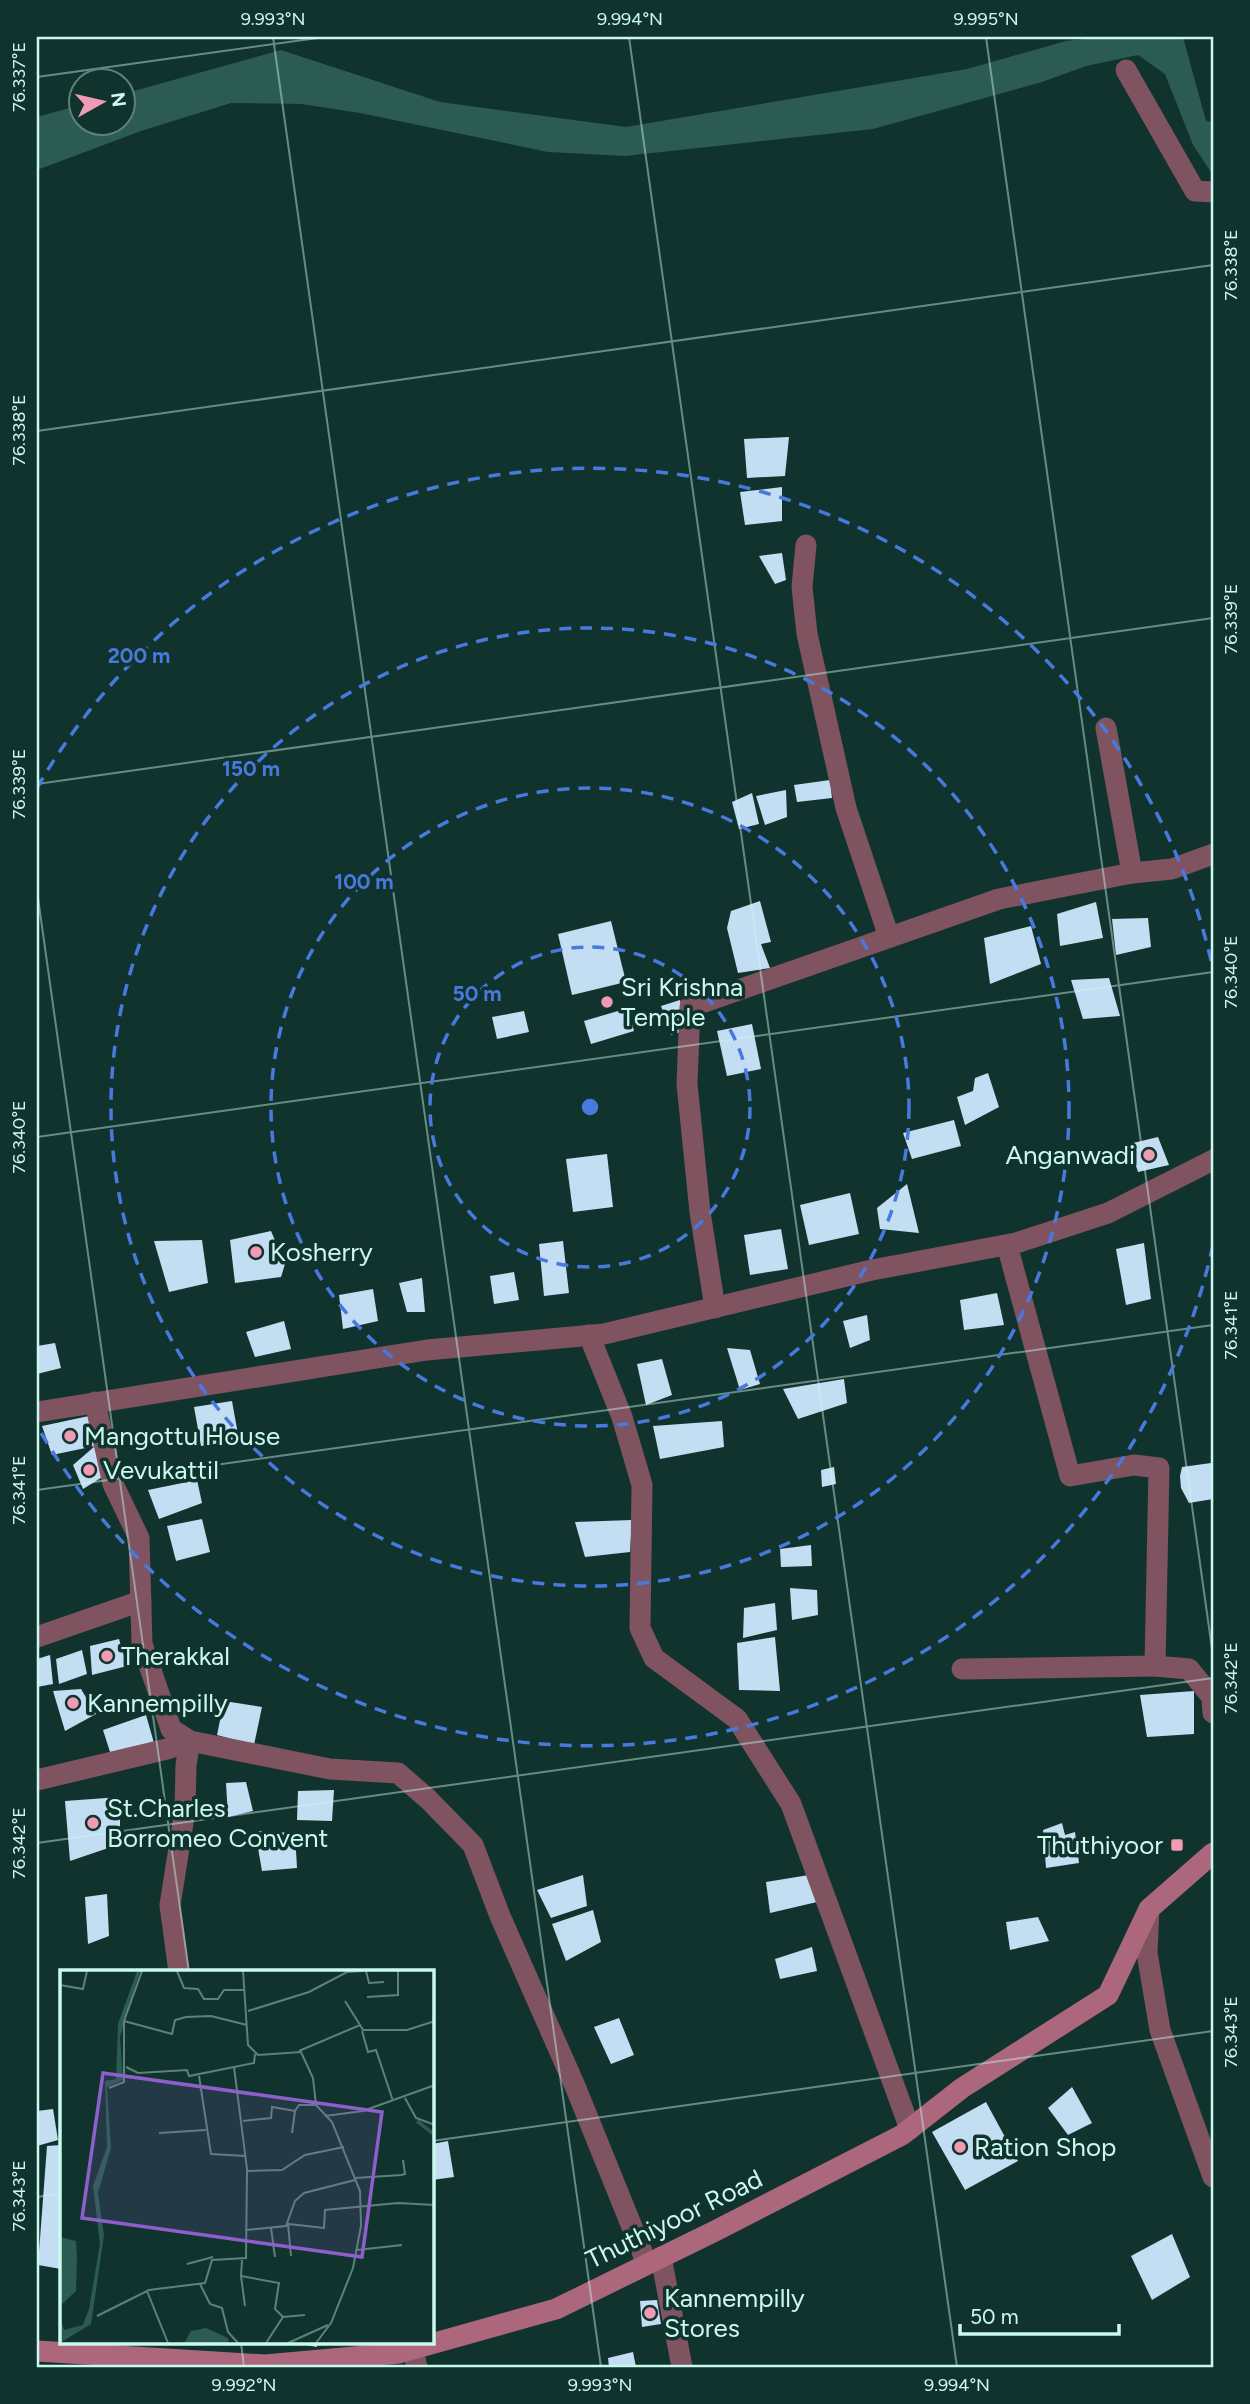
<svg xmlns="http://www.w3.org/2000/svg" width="1250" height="2404" font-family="Figtree,sans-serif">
<rect width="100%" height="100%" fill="#11332e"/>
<polygon fill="#2b5b53" points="1103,37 1183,37 1206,121 1213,122 1213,175 1193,145 1165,74 1138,55 1086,66 1042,82 873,129 625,156 548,152 360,113 301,104 231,103 141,131 37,170 37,117 80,105 80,122 122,122 123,94 281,50 440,102 626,127 967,69 1066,41"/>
<g fill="#c3def3">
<polygon points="789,437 785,476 747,478 744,439"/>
<polygon points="782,487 782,521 745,525 740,492"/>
<polygon points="782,553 786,580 775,584 759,556"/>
<polygon points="830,780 832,798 797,802 794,785"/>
<polygon points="786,790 787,817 765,825 756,796"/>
<polygon points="752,793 759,824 739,829 732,802"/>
<polygon points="760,901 771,942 761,944 770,968 738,973 727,928 731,911"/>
<polygon points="1096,902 1103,938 1060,946 1057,914"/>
<polygon points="1148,918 1151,947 1116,955 1112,919"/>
<polygon points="611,921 626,982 572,995 558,934"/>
<polygon points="1031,926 1041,964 990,984 984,938"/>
<polygon points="1109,978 1120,1016 1083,1019 1071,980"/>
<polygon points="680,1000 689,1029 671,1035 661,1006"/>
<polygon points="628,1008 634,1031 591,1044 584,1021"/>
<polygon points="524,1011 529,1032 497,1039 492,1017"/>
<polygon points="752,1024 761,1069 727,1076 717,1031"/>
<polygon points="988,1073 999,1107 965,1125 957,1097 973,1091 975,1078"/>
<polygon points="954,1120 961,1146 912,1159 903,1133"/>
<polygon points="1158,1137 1169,1165 1138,1172 1129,1144"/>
<polygon points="607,1154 613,1207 573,1212 566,1159"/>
<polygon points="907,1184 919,1233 880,1229 877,1208"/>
<polygon points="850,1193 859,1234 809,1245 800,1205"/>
<polygon points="781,1229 788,1269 750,1275 744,1235"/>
<polygon points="271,1231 285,1264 281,1277 235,1283 230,1240"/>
<polygon points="202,1240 208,1283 169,1292 154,1241"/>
<polygon points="563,1241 569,1293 544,1296 539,1244"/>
<polygon points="1144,1243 1151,1299 1126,1305 1116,1249"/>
<polygon points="514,1272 519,1300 494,1304 490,1276"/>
<polygon points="422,1278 425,1312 407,1312 399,1283"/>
<polygon points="373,1289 378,1321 343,1329 339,1295"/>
<polygon points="997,1293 1004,1325 964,1330 960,1300"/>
<polygon points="867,1315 870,1340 850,1348 843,1321"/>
<polygon points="284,1321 291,1349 255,1357 246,1332"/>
<polygon points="55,1343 61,1368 37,1374 37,1346"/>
<polygon points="727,1348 750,1350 760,1384 740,1390"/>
<polygon points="662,1359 672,1395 646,1405 637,1364"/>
<polygon points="844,1379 847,1403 798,1419 783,1389"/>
<polygon points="232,1401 239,1440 201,1446 194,1407"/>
<polygon points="89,1416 104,1476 83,1489 73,1465 95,1446 52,1455 42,1426"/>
<polygon points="722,1421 724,1447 660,1459 653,1426"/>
<polygon points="1211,1463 1213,1499 1189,1503 1181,1488 1180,1476 1182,1467"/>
<polygon points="834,1467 836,1484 822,1487 821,1470"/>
<polygon points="197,1480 202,1503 159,1519 148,1490"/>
<polygon points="202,1519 210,1552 176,1561 167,1526"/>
<polygon points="632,1520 630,1552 585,1557 575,1522"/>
<polygon points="811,1545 812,1566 781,1567 780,1549"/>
<polygon points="790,1588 817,1590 818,1615 792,1620"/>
<polygon points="775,1603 777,1630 743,1638 744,1608"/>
<polygon points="775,1637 780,1691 739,1690 737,1643"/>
<polygon points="119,1639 127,1666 92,1675 90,1646"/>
<polygon points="82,1650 87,1674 59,1684 56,1659"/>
<polygon points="50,1655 53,1684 37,1687 37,1659"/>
<polygon points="81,1689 96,1714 65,1731 53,1691"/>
<polygon points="1194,1691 1194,1734 1147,1737 1140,1695"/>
<polygon points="224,1701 262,1707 254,1745 217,1735"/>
<polygon points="146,1715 154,1743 111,1755 103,1730"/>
<polygon points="246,1782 253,1811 228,1817 226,1783"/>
<polygon points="334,1790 332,1821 297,1820 298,1791"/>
<polygon points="120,1797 120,1844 70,1861 65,1801"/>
<polygon points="1062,1823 1065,1835 1075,1832 1079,1863 1046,1868 1043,1830"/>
<polygon points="255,1831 295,1833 297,1868 262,1871"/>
<polygon points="583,1875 587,1906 551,1918 537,1890"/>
<polygon points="809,1875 817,1902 770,1913 766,1882"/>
<polygon points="107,1894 109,1936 88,1944 85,1897"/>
<polygon points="593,1910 601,1942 566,1961 552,1924"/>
<polygon points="1038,1917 1049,1941 1010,1950 1006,1922"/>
<polygon points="812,1947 817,1971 780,1979 775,1959"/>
<polygon points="619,2018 634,2055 611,2064 594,2027"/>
<polygon points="1072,2087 1092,2123 1068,2135 1048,2108"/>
<polygon points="986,2102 1018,2161 965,2190 932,2132"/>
<polygon points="53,2109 58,2140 37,2146 37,2111"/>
<polygon points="448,2141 454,2177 432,2180 432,2144"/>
<polygon points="61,2145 61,2269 38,2265 47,2146"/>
<polygon points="1172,2234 1190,2277 1152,2300 1131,2256"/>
<polygon points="657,2300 661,2324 642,2327 640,2301"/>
<polygon points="296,2343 317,2343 317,2347"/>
<polygon points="633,2352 636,2367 609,2367 608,2358"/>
</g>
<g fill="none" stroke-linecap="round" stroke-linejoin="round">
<g stroke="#7f5360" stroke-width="21">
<polyline points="1126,70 1195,191 1213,192"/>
<polyline points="806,545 802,587 807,634 846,808 889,937"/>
<polyline points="1106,728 1132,873"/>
<polyline points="1007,1245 1070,1476 1134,1465 1159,1468 1155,1666 1189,1669 1212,1697 1213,1713"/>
<polyline points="715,1308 700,1212 687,1084 690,1007 999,899 1132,873 1172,869 1213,854"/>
<polyline points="589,1335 622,1417 642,1485 640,1628 654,1658 737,1719 791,1804 910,2129"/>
<polyline points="95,1402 113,1484 139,1538 142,1644 171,1729 190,1741 330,1769 398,1773 428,1799 473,1845 500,1916 575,2086 647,2264"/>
<polyline points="37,1412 427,1350 604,1334 872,1270 1016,1243 1108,1213 1213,1160"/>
<polyline points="37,1637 141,1601"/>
<polyline points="962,1669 1155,1666"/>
<polyline points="37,1780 167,1749 190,1741 186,1765 185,1810 170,1905 179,1972"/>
<polyline points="1149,1909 1147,1953 1160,2030 1213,2177"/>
<polyline points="661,2257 682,2367"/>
<polyline points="411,2343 417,2367"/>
</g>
<polyline stroke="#ad677c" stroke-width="21" points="37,2351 265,2365 399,2353 556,2309 715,2231 902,2135 962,2088 1108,1995 1149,1909 1213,1853"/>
</g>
<path fill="none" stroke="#c9f9ef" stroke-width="2" stroke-opacity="0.45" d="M273 37 601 2367M629 37 957 2367M986 37 1213 1656M37 77 325 37M37 431 1213 265M37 784 1213 618M37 891 189 1972M37 1137 1213 972M37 1490 1213 1325M37 1843 1213 1678M432 2141 1213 2031M37 2197 61 2193M241 2343 244 2367"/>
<g fill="none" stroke="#4879de" stroke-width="3.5" stroke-dasharray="12 9">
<circle cx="590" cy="1107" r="160"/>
<circle cx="590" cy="1107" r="319"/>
<circle cx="590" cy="1107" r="479"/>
<path d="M1213 1245A638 638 0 0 1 37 1426M37 788A638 638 0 0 1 1213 969"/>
</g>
<g fill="#f19ab3" stroke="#11332e" stroke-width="2.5">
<circle cx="607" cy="1002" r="7"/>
<circle cx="1149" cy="1155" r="7"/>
<circle cx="256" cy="1252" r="7"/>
<circle cx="70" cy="1436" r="7"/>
<circle cx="89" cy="1470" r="7"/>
<circle cx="107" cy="1656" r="7"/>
<circle cx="73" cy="1703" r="7"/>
<circle cx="93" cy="1823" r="7"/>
<rect x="1170" y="1838" width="14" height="14" rx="3.5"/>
<circle cx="960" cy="2147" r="7"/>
<circle cx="650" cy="2313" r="7"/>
</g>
<g text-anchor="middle" stroke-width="7" stroke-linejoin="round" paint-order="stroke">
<g font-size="26" fill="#c9f9ef" stroke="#11332e" text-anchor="start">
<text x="621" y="996">Sri Krishna<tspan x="621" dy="30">Temple</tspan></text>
<text x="1135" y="1164" text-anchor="end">Anganwadi</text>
<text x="270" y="1261">Kosherry</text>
<text x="84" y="1445">Mangottu House</text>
<text x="103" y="1479">Vevukattil</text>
<text x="121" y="1665">Therakkal</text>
<text x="87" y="1712">Kannempilly</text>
<text x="107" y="1817">St.Charles<tspan x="107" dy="30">Borromeo Convent</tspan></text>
<text x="1163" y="1854" text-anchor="end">Thuthiyoor</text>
<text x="974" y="2156">Ration Shop</text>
<text x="664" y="2307">Kannempilly<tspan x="664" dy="30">Stores</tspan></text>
</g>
<g font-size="26" fill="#c9f9ef" stroke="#11332e">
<text transform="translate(674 2219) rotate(-26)" y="9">Thuthiyoor Road</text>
</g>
</g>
<g transform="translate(60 1970)">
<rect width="374" height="374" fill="#11332e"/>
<path d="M77 1H80L60 67 63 110 47 117 51 178 38 223 44 265 31 354 0 373V347L4 360 23 355 29 339 40 274 33 216 47 177 45 111 56 109 58 54ZM0 267 16 271 17 286 16 321 0 336ZM146 358 168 368 169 373H124L131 361Z" fill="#2b5b53"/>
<path fill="none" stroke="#2b5b53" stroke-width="3.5" d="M357 151 375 165"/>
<path fill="none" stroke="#5b827b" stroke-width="2" d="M117 1 124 18 138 19 144 29H158L164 20H185M183 1 188 75 198 85 241 82 253 108 256 135 272 152 300 221 301 256 293 298 271 353 256 373M306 1 309 13 324 12M0 15 23 19 27 1M307 27 338 25V1M285 31 300 55M188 41 249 22 287 2 303 1M64 51 112 64 115 50 126 47 151 46 187 55M302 61 308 82 316 80 333 131M239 81 300 55 303 60H347L375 51M66 97 78 103 127 100 129 106 174 97M139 106 151 184 186 186M49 118 64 112V51L82 1M345 128 356 148 375 155M265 146 303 141 375 115M183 151 211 148 212 137 235 141 239 135H256M99 163 146 160M232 163 235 141M187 201 222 200 245 185 284 177M295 208 341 205 345 204 343 190M211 258 215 287M187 260 226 256 235 231 244 223 295 210M297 280 342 275M231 286 228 254 264 258 265 240 338 233 375 235M182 290 181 306 219 313 215 339 223 347 206 373M127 294 153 287M181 306 185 336M140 314 150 334 162 338 168 362 178 373M87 321 108 373M37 346 89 320 145 313 152 290 186 288 187 199 174 97 194 93 195 84M223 347 245 345M228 373 268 355"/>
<path fill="#8e5fcb" fill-opacity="0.15" stroke="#8e5fcb" stroke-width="3.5" d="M43 103 322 142 302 287 22 248Z"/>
<rect width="374" height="374" fill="none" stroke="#c9f9ef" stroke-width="3.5"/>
</g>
<circle cx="590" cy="1107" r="10" fill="#4879de" stroke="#11332e" stroke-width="3.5"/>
<g font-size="21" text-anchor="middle" font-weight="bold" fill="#4879de" stroke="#11332e" stroke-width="7" stroke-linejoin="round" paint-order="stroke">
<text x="139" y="663">200 m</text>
<text x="251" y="776">150 m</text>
<text x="364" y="889">100 m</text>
<text x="477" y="1001">50 m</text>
</g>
<rect width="1250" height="2404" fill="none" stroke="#11332e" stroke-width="77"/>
<g transform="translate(102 102) rotate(82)"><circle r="33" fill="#11332e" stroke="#5b827b" stroke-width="2"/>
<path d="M0-5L12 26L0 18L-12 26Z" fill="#f19ab3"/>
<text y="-10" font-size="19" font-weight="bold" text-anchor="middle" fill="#c9f9ef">N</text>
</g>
<path d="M960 2324v10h159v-10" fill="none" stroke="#c9f9ef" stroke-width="3.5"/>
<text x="970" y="2324" font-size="21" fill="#c9f9ef" stroke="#11332e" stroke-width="5" paint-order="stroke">50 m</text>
<rect x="38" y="38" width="1174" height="2328" fill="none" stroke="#c9f9ef" stroke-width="2.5"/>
<g font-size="18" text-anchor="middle" fill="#c9f9ef">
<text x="273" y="25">9.993°N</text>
<text x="630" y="25">9.994°N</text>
<text x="986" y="25">9.995°N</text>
<text transform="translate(19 77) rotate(-90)" y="6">76.337°E</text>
<text transform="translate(1231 265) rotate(-90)" y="6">76.338°E</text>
<text transform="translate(19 430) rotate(-90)" y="6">76.338°E</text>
<text transform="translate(1231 619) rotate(-90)" y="6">76.339°E</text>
<text transform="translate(19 784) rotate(-90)" y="6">76.339°E</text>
<text transform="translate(1231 972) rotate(-90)" y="6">76.340°E</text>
<text transform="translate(19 1137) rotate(-90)" y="6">76.340°E</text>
<text transform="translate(1231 1325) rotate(-90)" y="6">76.341°E</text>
<text transform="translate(19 1490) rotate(-90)" y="6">76.341°E</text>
<text transform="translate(1231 1678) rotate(-90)" y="6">76.342°E</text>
<text transform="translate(19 1843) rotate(-90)" y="6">76.342°E</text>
<text transform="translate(1231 2032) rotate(-90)" y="6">76.343°E</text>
<text transform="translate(19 2196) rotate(-90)" y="6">76.343°E</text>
<text x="244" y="2391">9.992°N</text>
<text x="600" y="2391">9.993°N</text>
<text x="957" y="2391">9.994°N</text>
</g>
</svg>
